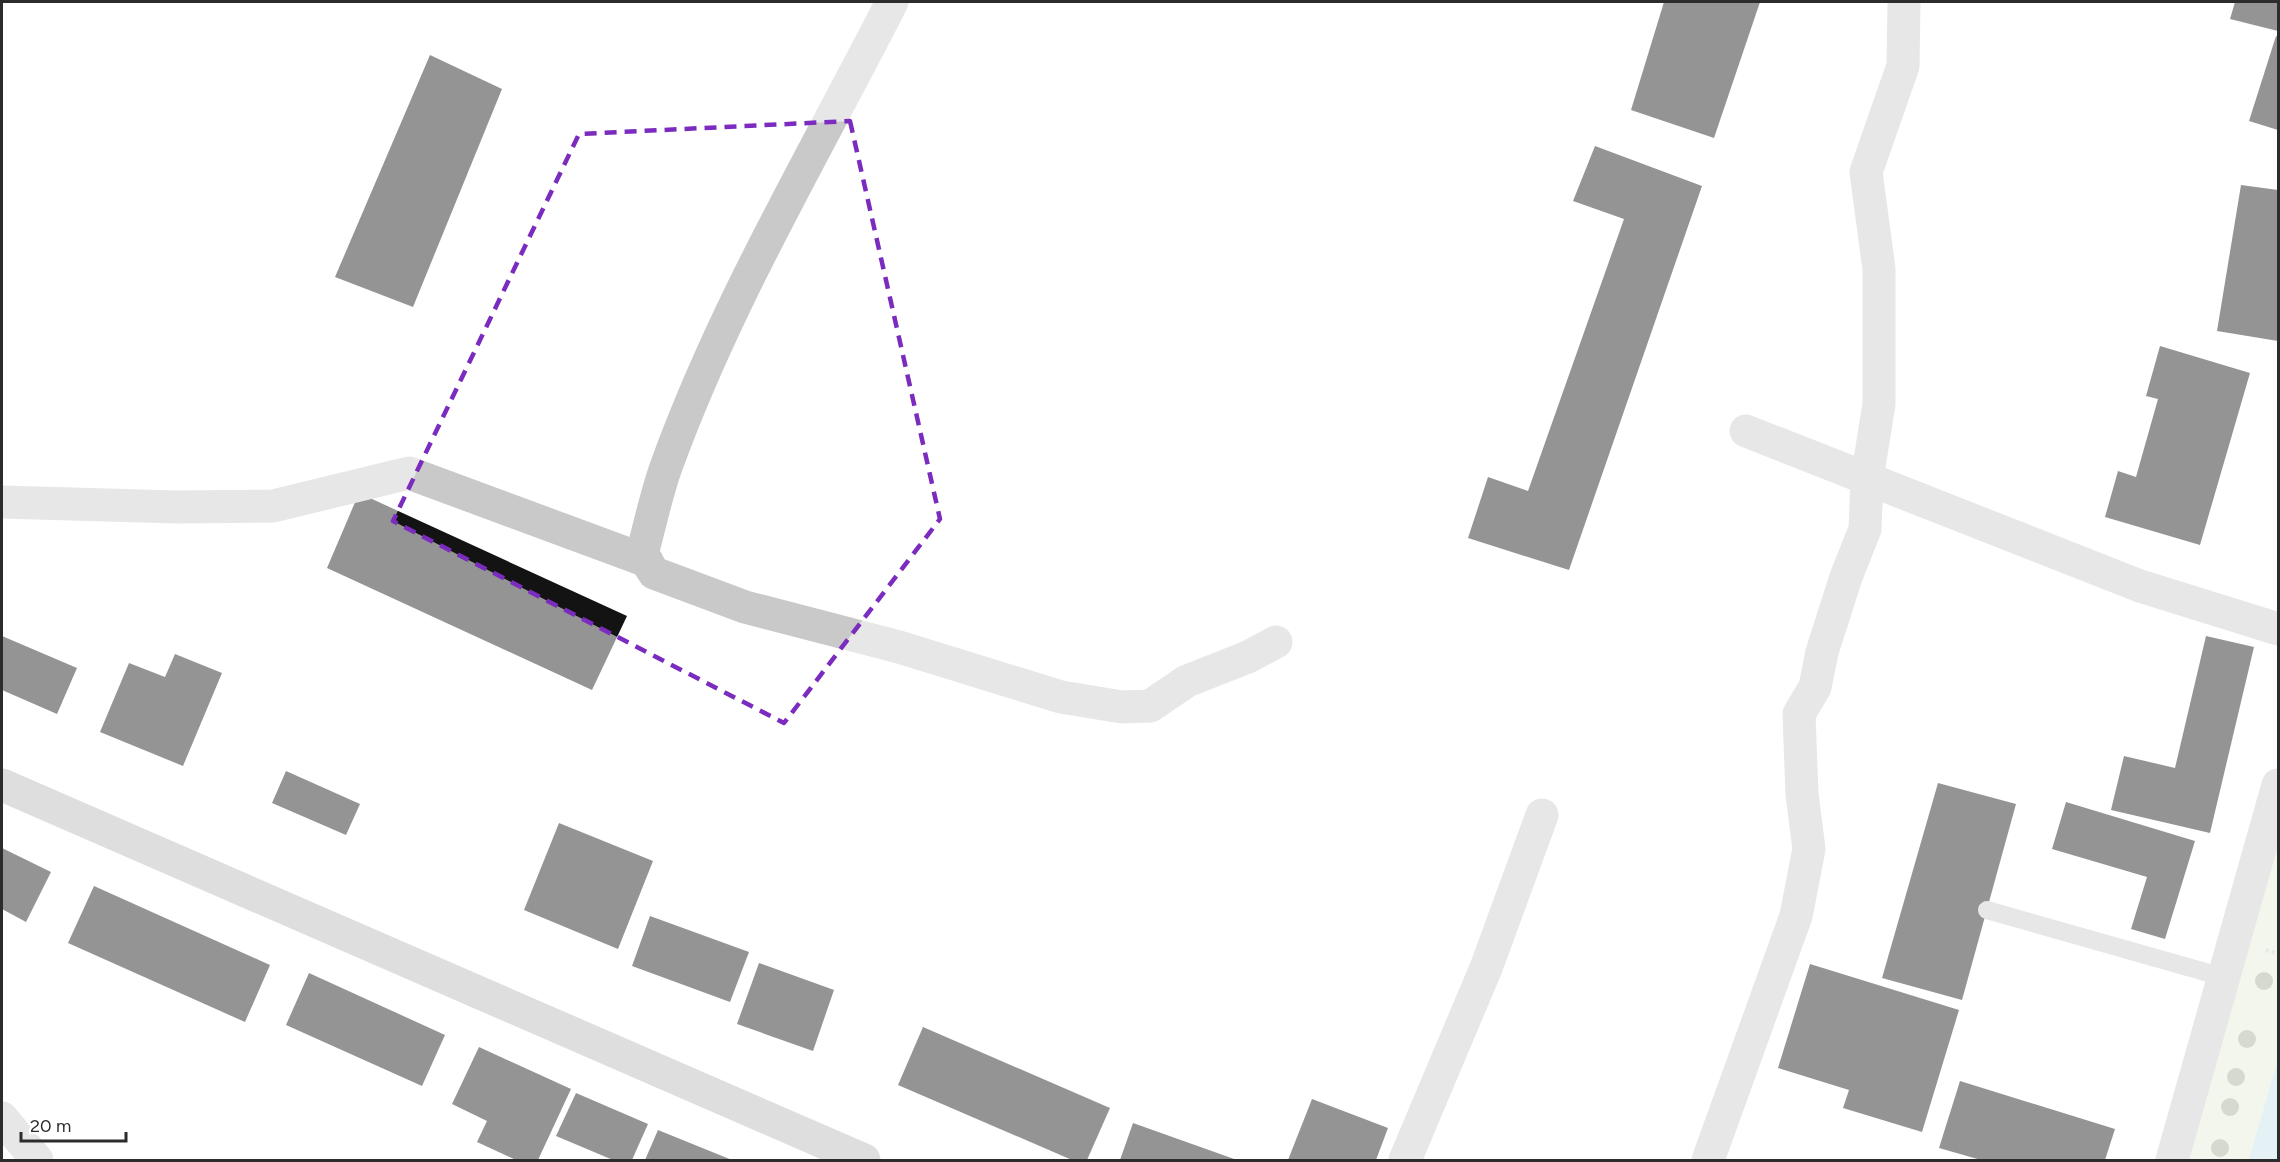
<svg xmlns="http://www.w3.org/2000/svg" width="2280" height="1162" font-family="Figtree,sans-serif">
<rect width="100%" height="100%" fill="#fff"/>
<polygon fill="#e5ead8" points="2278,785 2278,1160 2172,1160"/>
<polygon fill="#c3e2ec" points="2278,1059 2278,1160 2249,1160"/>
<g fill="#131313">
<polygon points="1664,2 1760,2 1714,138 1631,110"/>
<polygon points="2235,2 2278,2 2278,31 2230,19"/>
<polygon points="2276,36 2278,37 2278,130 2249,121"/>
<polygon points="430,55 502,89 413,307 335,277"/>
<polygon points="1595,146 1702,186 1569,570 1468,538 1488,477 1528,491 1624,219 1573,201"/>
<polygon points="2241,185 2278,190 2278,341 2217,331"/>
<polygon points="2160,346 2250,373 2200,545 2105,517 2118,471 2136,477 2158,399 2146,396"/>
<polygon points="359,493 627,616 592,690 327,568"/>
<polygon points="2,636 77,668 57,714 2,690"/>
<polygon points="2206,636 2254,647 2210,833 2111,810 2124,756 2175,768"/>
<polygon points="175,654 222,673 183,766 100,732 129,663 165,677"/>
<polygon points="286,771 360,804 346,835 272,803"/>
<polygon points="1938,783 2016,804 1962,1000 1882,978"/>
<polygon points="2066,802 2195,841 2165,939 2131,929 2147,877 2052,849"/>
<polygon points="559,823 653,861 618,949 524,910"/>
<polygon points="2,848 51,872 26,922 2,909"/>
<polygon points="94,886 270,965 245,1022 68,943"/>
<polygon points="650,916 749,952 730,1002 632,966"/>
<polygon points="759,963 834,990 813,1051 737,1024"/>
<polygon points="1810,964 1959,1010 1922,1132 1843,1108 1849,1090 1778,1068"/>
<polygon points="309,973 445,1035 422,1086 286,1025"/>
<polygon points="923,1027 1110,1108 1087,1160 1072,1160 898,1085"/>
<polygon points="479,1047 571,1089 538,1160 516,1160 477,1142 487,1121 452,1104"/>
<polygon points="1960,1081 2115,1129 2105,1160 1981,1160 1939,1148"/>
<polygon points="576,1093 648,1124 632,1160 613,1160 556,1136"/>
<polygon points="1312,1099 1388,1128 1376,1160 1288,1160"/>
<polygon points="1133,1123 1237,1160 1120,1160"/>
<polygon points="658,1130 732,1160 645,1160"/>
</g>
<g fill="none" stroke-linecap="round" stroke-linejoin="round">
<polyline stroke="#c9c9c9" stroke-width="4" stroke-dasharray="3 3" stroke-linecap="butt" points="2266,950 2278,954"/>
<polyline stroke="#c9c9c9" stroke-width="18" points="1987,910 2223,977"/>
<g stroke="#c9c9c9" stroke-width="33">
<path d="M892 2C814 155 725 304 666 467 656 495 650 525 642 554L654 573 745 607 899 647 1061 697 1122 707 1150 706 1187 681 1248 657 1276 642"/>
<polyline points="1746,431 2140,586 2278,629"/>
<polyline points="2,502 176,507 273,506 409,473 647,561"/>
<polyline points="2,1118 37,1160"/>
<polyline points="1405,1160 1486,968 1542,815"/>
<polyline points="1708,1160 1796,916 1809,849 1802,794 1799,714 1815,687 1822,652 1846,577 1865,529 1867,479 1879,404 1879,269 1866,172 1903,66 1904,2"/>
</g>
<polyline stroke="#c9c9c9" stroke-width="33" points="2172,1160 2278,785"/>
<polyline stroke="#b6b6b6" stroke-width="33" points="2,785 864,1160"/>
</g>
<g fill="#a2ac92">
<circle cx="2264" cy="981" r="9"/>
<circle cx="2247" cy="1039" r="9"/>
<circle cx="2236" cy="1077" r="9"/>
<circle cx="2230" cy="1107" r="9"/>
<circle cx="2220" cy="1148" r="9"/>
</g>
<path d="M0 0H2280V1162H0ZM850 121 940 519 784 723 393 521 579 134Z" fill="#fff" fill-opacity=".55" fill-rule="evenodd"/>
<path fill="none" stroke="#7b2cbf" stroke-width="4.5" stroke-dasharray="12 8" stroke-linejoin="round" d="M850 121 940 519 784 723 393 521 579 134Z"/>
<rect width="2280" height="1162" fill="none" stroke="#2c2c2c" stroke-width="6"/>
<path d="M21 1132v9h105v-9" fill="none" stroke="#2c2c2c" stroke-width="3"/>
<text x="30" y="1132" font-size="18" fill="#2c2c2c" stroke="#ffffff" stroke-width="4.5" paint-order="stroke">20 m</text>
</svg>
